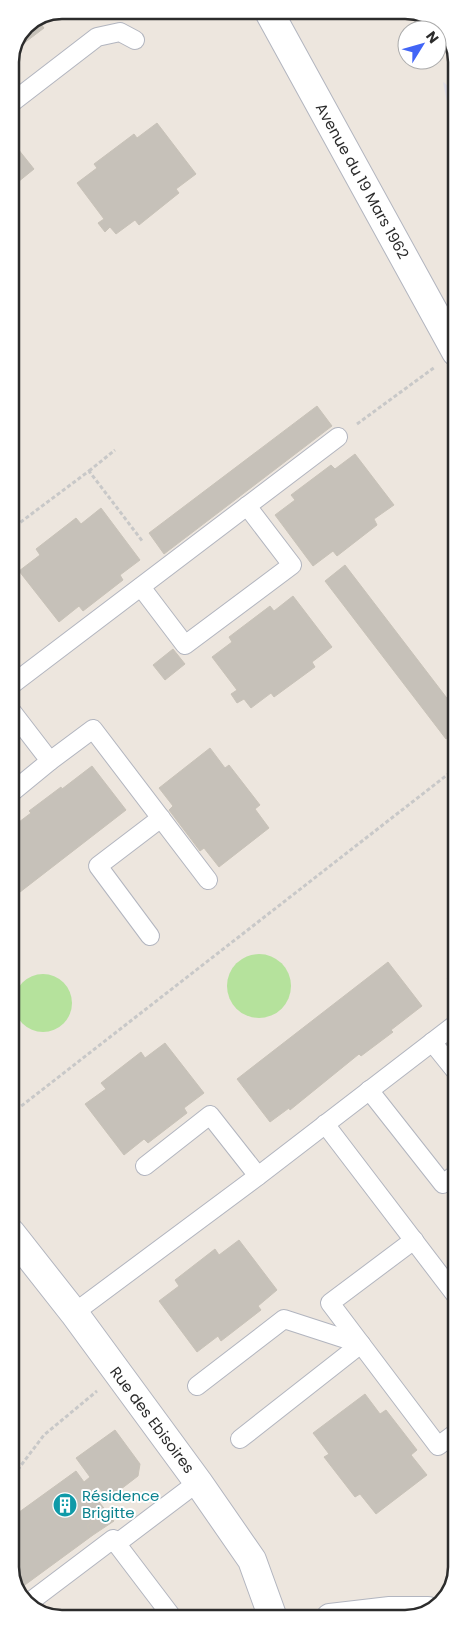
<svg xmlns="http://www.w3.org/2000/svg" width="467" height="1629" font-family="Poppins,sans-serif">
<rect width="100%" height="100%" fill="#ede6de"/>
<polygon fill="#e0dee6" points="443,82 456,92 456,146"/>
<g fill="#b5e29c">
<circle cx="259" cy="986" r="32"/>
<circle cx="43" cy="1003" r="29"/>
</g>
<g fill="#c6c1b9" stroke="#c8c2b8">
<polygon points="38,20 44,28 15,50 25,25"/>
<polygon points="157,123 196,174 176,189 179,193 139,225 135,220 116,234 110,227 105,232 98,223 104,219 77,183 97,168 94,164 134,134 137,138"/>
<polygon points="18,149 22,154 10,164 10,155"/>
<polygon points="22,154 34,169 18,182 10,172 10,164"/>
<polygon points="317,406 332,426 164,554 149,533"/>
<polygon points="355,454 394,505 374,519 377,525 337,556 333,551 313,566 275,515 295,500 291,495 331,465 335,469"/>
<polygon points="101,508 140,560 120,575 123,580 83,611 79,606 59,622 19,571 40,555 36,549 76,518 81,524"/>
<polygon points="345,565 456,710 456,731 446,739 325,581"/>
<polygon points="293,596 332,647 312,662 315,667 274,697 271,693 251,708 244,699 237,703 231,694 237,690 212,657 232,642 229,637 270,606 274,611"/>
<polygon points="173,649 185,664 165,680 153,665"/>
<polygon points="210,748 225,768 229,765 260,805 255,809 269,828 219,867 204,848 200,851 169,810 173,806 159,788"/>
<polygon points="92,766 126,810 11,899 11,828 31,813 29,811 61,787 62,789"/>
<polygon points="388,962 422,1006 391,1030 393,1032 361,1056 359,1054 290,1110 289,1108 270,1122 237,1079"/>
<polygon points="457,970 457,991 447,978"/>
<polygon points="165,1043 204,1093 184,1108 187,1113 148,1143 144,1139 124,1155 85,1104 106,1089 101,1083 141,1052 145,1058"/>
<polygon points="457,1204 457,1218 450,1209"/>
<polygon points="239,1240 277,1290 258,1306 261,1310 221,1341 218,1336 197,1352 159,1301 179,1286 175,1280 215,1249 219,1255"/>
<polygon points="365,1394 380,1414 386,1410 417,1450 411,1455 427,1475 376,1514 360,1494 355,1497 324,1457 329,1454 313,1433"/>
<polygon points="115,1430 140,1464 138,1476 108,1499 99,1488 92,1493 107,1512 87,1526 93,1535 18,1590 11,1578 11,1518 76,1471 84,1482 90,1477 76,1458"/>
<polygon points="107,1512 114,1521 93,1535 87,1526"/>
</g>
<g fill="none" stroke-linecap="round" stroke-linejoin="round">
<defs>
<g id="service">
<polyline points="10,104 97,37 120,32 135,40"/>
<polyline points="141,587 185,645 292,565 247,506"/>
<polyline points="10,686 338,437"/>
<polyline points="10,709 50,761 11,793"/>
<polyline points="50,761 93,729 208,880"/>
<polyline points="150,936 98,866 161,818"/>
<polyline points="432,1042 457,1073"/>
<polyline points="369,1090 443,1184 457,1173"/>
<polyline points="325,1124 457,1297"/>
<polyline points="145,1166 210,1115 258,1176"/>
<polyline points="414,1240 330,1303 438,1446 457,1432"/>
<polyline points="74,1313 258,1176 457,1023"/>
<polyline points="197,1386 284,1319 361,1344"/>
<polyline points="240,1439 361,1344"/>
<polyline points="116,1544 198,1482"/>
<polyline points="27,1604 113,1539 173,1618"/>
</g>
<g id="minor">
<polyline points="11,1233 74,1313 198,1482 252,1560 273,1618"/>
<polyline points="330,1618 390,1611 428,1611"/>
</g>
<polyline id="secondary" points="268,10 456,352"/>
</defs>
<use href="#service" stroke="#b2b5bf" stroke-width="20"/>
<use href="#minor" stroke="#b2b5bf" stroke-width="30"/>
<use href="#secondary" stroke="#b2b5bf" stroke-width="30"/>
<g stroke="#c8c8c8" stroke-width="3" stroke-dasharray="4 2.5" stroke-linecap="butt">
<polyline points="140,17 149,10"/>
<polyline points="357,424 435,367"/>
<polyline points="89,471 115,450"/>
<polyline points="10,530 89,471 143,542"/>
<polyline points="11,1114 456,768"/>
<polyline points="11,1472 19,1468 44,1435 97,1391"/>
</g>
<use href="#service" stroke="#fff" stroke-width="18"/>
<use href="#minor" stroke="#fff" stroke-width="28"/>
<use href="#secondary" stroke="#fff" stroke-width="28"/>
</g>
<defs>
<symbol id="building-disc" viewBox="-11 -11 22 22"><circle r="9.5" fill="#0f9aa8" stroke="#fff"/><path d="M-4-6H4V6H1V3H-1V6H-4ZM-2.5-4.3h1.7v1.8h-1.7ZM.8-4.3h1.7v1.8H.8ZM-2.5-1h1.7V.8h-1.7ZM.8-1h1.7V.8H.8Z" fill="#fff"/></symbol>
</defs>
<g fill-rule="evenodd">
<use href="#building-disc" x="51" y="1491" width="28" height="28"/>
</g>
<g text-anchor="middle" stroke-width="4" stroke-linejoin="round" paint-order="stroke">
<g font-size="15" fill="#2c2c2c" stroke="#fff">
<text transform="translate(362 181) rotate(61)" y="5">Avenue du 19 Mars 1962</text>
<text transform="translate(152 1420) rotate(53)" y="5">Rue des Ebisoires</text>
</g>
<g font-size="15" fill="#0d838f" stroke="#fff" text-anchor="start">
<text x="82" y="1501">Résidence<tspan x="82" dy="17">Brigitte</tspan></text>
</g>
</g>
<path d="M0 0H467V1629H0ZM62 19H405A43 43 0 0 1 448 62V1567A43 43 0 0 1 405 1610H62A43 43 0 0 1 19 1567V62A43 43 0 0 1 62 19Z" fill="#fff" fill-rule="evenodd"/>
<path fill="none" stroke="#2c2c2c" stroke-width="2.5" d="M62 19H405A43 43 0 0 1 448 62V1567A43 43 0 0 1 405 1610H62A43 43 0 0 1 19 1567V62A43 43 0 0 1 62 19Z"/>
<g transform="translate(422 45) rotate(53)"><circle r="24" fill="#ffffff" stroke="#ababab"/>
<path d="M0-4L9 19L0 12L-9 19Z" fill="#4265f6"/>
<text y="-8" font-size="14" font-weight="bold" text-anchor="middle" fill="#2c2c2c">N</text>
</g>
</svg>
